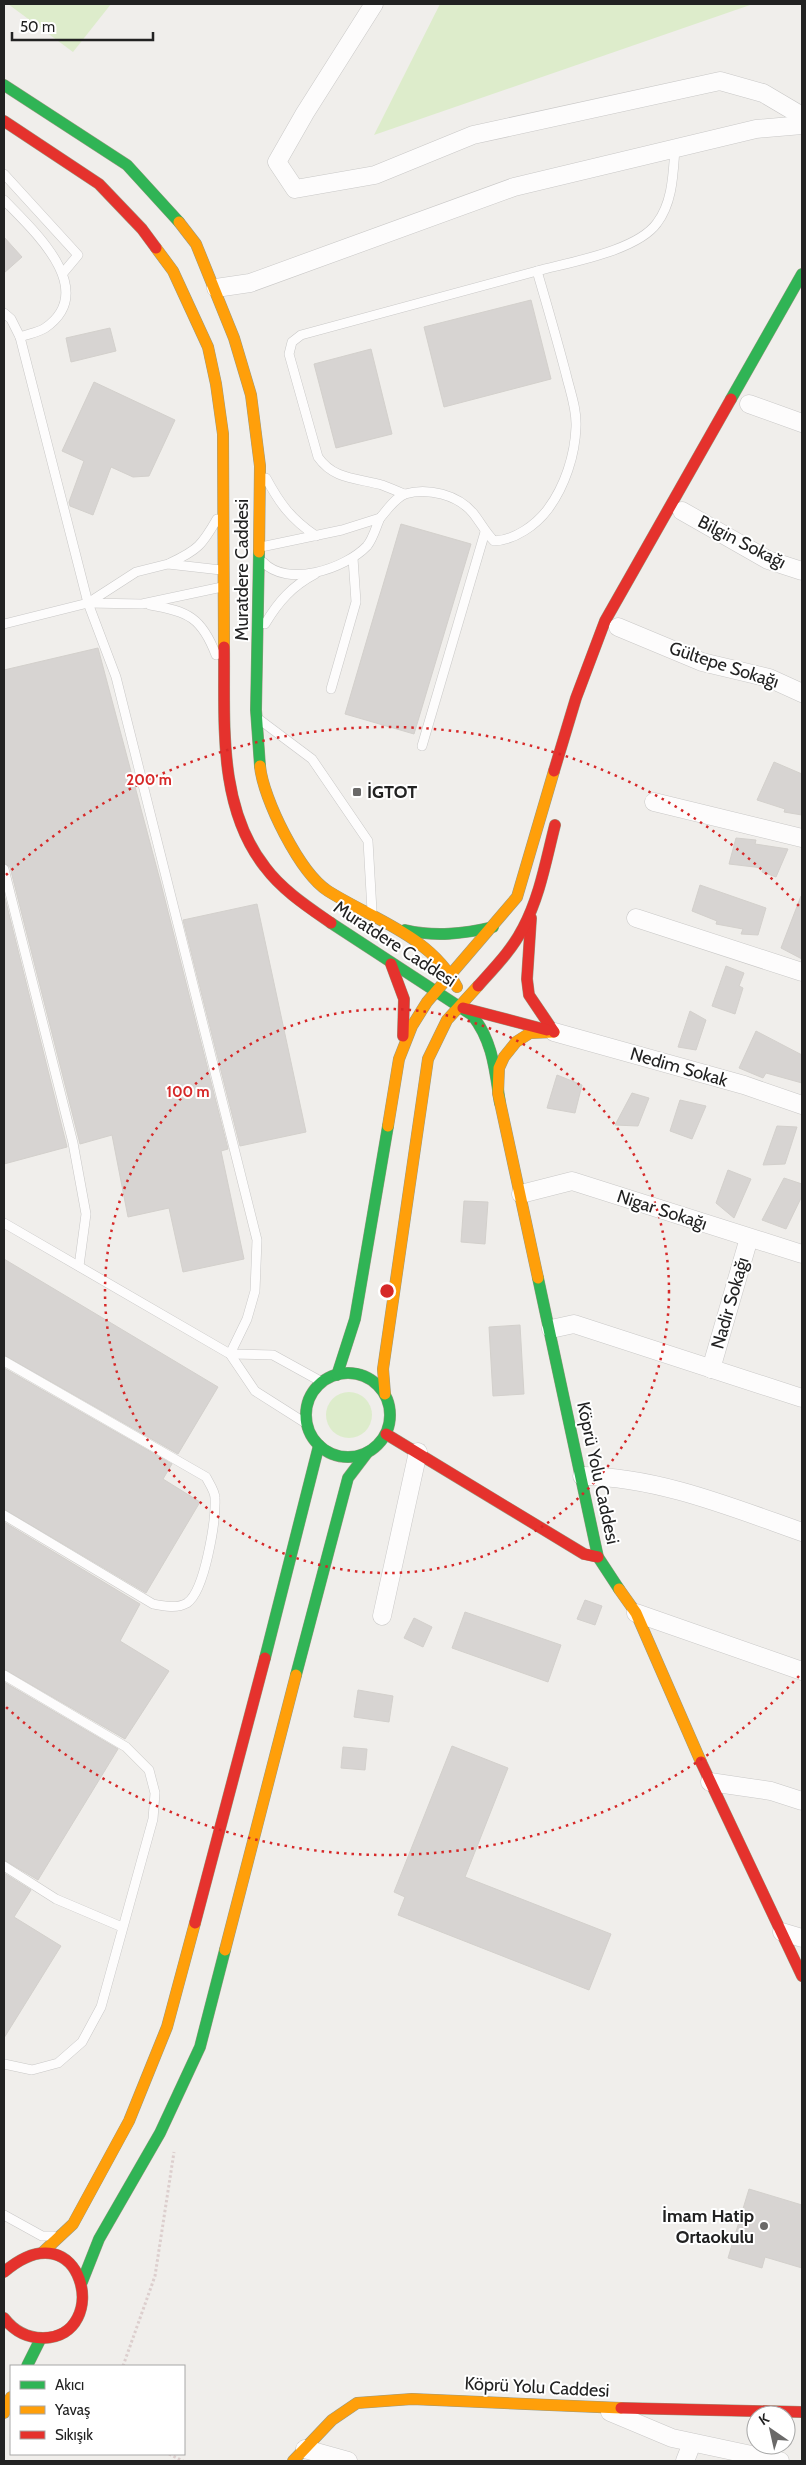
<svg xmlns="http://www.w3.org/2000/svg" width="806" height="2465" font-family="Cabin,sans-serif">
<rect width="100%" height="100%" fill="#f0eeeb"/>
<g fill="#ddeccb">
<polygon points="8,4 111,4 73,52"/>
<polygon points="440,4 753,4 374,135"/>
<circle cx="349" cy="1415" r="23"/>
</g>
<g fill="#d7d4d2" stroke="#d3d0cc">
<polygon points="4,237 22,257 4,273"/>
<polygon points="531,300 551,379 444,407 424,327"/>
<polygon points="110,328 116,351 71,362 66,338"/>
<polygon points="371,349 392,434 336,448 314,364"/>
<polygon points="94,382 175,420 149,476 133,477 111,467 93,515 70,506 69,502 84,461 62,451"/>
<polygon points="401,524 471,544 414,734 345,714"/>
<polygon points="98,648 161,884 228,1149 221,1151 244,1259 183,1272 169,1208 128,1217 112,1135 80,1144 10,867 4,863 4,670"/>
<polygon points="774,762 802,774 802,815 784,812 785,809 757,800"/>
<polygon points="736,838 756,840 755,844 788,849 776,877 762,872 763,868 729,864"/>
<polygon points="700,885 766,908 758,935 741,934 743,929 716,924 717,921 692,911"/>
<polygon points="4,894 67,1147 4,1164"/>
<polygon points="801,896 802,896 802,959 781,948"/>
<polygon points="257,904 306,1132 240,1146 183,920"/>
<polygon points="726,966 744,973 739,986 743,988 735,1014 712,1006"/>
<polygon points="690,1011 706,1020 696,1050 678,1047"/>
<polygon points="756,1031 802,1055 802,1083 766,1073 763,1078 739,1068"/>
<polygon points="557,1075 582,1085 575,1113 547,1108"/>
<polygon points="632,1093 649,1098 638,1126 615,1125"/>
<polygon points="680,1100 706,1106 692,1139 670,1131"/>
<polygon points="777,1126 797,1127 785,1164 763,1165"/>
<polygon points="728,1170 751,1179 734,1218 716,1203"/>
<polygon points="784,1178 802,1184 802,1196 786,1229 762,1220"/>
<polygon points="464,1201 488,1202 485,1244 461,1242"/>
<polygon points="4,1259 218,1387 178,1454 4,1355"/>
<polygon points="520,1325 524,1394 493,1396 489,1327"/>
<polygon points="4,1368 172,1464 163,1479 200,1502 146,1593 4,1509"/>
<polygon points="4,1522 140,1604 120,1641 169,1671 125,1739 4,1669"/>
<polygon points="585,1600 602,1606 595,1625 577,1619"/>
<polygon points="465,1612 561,1645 548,1682 452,1648"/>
<polygon points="414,1618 432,1627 423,1647 404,1638"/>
<polygon points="4,1682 118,1749 38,1880 4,1860"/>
<polygon points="358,1690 393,1696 389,1722 354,1717"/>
<polygon points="452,1746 508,1768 465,1877 611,1934 589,1990 398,1915 405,1897 394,1892"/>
<polygon points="343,1747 367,1749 365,1770 341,1768"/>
<polygon points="4,1873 31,1890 14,1917 61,1946 4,2038"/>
<polygon points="749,2189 802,2205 802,2268 765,2257 762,2268 728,2258"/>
</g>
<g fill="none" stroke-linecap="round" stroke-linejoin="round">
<defs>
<g id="lane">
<polyline points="4,174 78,255 63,273"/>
<path d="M4 200C33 230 100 290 45 328 39 332 28 334 20 337"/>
<polyline points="4,313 11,319 20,337 88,603 116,677 257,1240 255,1291 247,1319 230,1354"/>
<path d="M266 478C280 504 291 519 316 536"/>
<path d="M404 494C397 491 390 488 382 485 357 478 334 480 318 457L289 354 292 342 301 335 537 271"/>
<path d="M380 518C387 510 395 498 405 494 428 487 458 495 473 513 481 523 485 532 494 541 515 540 536 525 548 509 565 486 575 455 576 427 577 409 570 391 566 374 557 340 547 305 537 271 570 262 637 251 657 223 673 202 673 173 675 149"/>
<path d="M261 547 342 530 380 518C376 527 373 539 367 546 345 569 287 588 263 562"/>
<path d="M170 563C198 550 202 545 217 519"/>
<polyline points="221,570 168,564 136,572 88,603 142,604 222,587"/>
<path d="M150 605C188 611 202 618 216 655"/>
<polyline points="4,624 88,603"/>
<path d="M265 624C278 602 292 586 315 574"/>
<polyline points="331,689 356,602 353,558"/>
<polyline points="260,720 312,759 368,841 372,911"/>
<polyline points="422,746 485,532"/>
<polyline points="4,869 73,1143 86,1214 79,1266"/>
<polyline points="4,1223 230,1354 255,1391 307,1424"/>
<polyline points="230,1354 273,1355 322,1382"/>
<path d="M4 1361 206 1477C209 1483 215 1491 215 1498 216 1520 205 1591 187 1603 177 1609 163 1606 153 1604L4 1515"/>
<polyline points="4,1675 126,1747 149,1770 155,1793 153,1819 101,2007 82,2042 58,2063 32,2070 4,2064"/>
<polyline points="4,1866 56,1899 122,1927"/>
<polyline points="4,2215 42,2236 53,2236"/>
</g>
<g id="street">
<polyline points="374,4 305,113 277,162 295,189 375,175 473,135 720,81 763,93 802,116"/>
<polyline points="216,288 250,283 514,187 756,129 802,125"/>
<polyline points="749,404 802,423"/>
<polyline points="682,511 768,560 802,571"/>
<polyline points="618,627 702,662 769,678 802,693"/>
<polyline points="654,802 802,838"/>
<polyline points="636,918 802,972"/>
<polyline points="554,1032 744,1085 802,1105"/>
<polyline points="521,1194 572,1181 802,1254"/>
<polyline points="551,1329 574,1324 802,1398"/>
<polyline points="711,1369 749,1238"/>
<path d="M582 1476C658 1477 731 1507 802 1532"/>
<polyline points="636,1613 802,1671"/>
<polyline points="382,1616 418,1452"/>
<polyline points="710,1782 771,1791 802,1801"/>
<polyline points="782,1932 802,1938"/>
<polyline points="610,2412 672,2438 780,2461"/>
<polyline points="305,2449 348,2461"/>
<polyline points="685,2461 692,2443"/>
</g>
<g id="fast">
<polyline points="4,85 127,165 179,222"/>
<polyline points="731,399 802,274"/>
<polyline points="259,552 256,710 260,766"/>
<path d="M331 923 472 1015C493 1041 495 1071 500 1103"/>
<path d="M405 930C435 937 463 934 493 927"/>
<polyline points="538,1278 598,1557 619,1589"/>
<circle cx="348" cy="1415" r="42"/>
<polyline points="337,1375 355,1319 388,1126"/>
<polyline points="265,1658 319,1445"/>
<polyline points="296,1675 348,1478 367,1453"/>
<polyline points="82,2282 99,2239 160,2133 200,2047 225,1950"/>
<polyline points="27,2366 41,2338"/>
</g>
<g id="slow">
<polyline points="179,222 196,244 234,338 251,395 260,466 259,552"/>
<polyline points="156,248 173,271 208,347 216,384 223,434 224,647"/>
<path d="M260 766C263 799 300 873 328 891 374 920 431 936 457 987"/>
<polyline points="388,1126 399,1059 412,1026 427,1002 517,897 554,771"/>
<polyline points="538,1278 498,1093 499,1068 504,1057 516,1042 530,1033 554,1032"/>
<polyline points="385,1394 383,1369 428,1059 447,1020 478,986"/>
<polyline points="619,1589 636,1613 701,1762"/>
<polyline points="225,1950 296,1675"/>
<polyline points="43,2252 73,2224 129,2121 167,2027 195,1923"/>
<polyline points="4,2413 11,2397"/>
<polyline points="293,2461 332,2420 357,2403 412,2399 621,2408"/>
</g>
<g id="jam">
<polyline points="4,121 99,184 142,229 156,248"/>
<path d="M224 647C225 721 217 806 265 867 282 890 308 907 331 923"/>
<polyline points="554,771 576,698 605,621 731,399"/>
<polyline points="531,918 527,979 529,995 554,1032"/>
<polyline points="391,964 404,999 403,1036"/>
<path d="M478 986C494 968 512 950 523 928 540 896 546 860 555 825"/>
<polyline points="463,1008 547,1030"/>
<polyline points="386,1434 584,1554 598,1557"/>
<polyline points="701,1762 802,1976"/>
<polyline points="195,1923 265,1658"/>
<path d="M4 2272C83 2205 113 2337 43 2338 27 2338 14 2331 4 2318"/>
<polyline points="621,2408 802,2412"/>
</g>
</defs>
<use href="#lane" stroke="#c9c8c7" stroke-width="10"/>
<use href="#street" stroke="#c9c8c7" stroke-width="19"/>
<use href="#fast" stroke="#999a82" stroke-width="12"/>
<use href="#slow" stroke="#999a82" stroke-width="12"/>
<use href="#jam" stroke="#999a82" stroke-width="12"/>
<g stroke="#dccecd" stroke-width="3" stroke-dasharray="2.5 2.5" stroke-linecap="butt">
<polyline points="123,2366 155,2276 174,2152"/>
<polyline points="169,2454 183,2461"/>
</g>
<use href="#lane" stroke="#fdfcfc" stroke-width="9"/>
<use href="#street" stroke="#fdfcfc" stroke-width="18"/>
<use href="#fast" stroke="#30b455" stroke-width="11"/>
<use href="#slow" stroke="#ff9f0a" stroke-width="11"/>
<use href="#jam" stroke="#e5322d" stroke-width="11"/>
</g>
<g fill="none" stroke="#d62828" stroke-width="2.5" stroke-dasharray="2.5 5">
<circle cx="387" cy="1291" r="282"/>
<path d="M799 1676A564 564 0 0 1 6 1707M6 875A564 564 0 0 1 799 906"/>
</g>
<g fill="#6a6968" stroke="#fff" stroke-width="2">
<rect x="352" y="787" width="10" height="10" rx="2.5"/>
<circle cx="764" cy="2226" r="5"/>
</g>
<g text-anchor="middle" stroke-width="4" stroke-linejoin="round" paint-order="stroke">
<g font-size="18" fill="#222" stroke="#fff">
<text transform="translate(742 542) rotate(27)" y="6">Bilgin Sokağı</text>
<text transform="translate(242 570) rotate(-90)" y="6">Muratdere Caddesi</text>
<text transform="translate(724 665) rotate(18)" y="6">Gültepe Sokağı</text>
<text transform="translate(395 944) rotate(33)" y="6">Muratdere Caddesi</text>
<text transform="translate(679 1067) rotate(16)" y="6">Nedim Sokak</text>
<text transform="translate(662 1210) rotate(18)" y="6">Nigar Sokağı</text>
<text transform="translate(730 1303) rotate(-74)" y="6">Nadir Sokağı</text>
<text transform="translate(598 1473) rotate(78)" y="6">Köprü Yolu Caddesi</text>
<text transform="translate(537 2387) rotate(3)" y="6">Köprü Yolu Caddesi</text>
</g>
<g font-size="18" font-weight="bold" fill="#222" stroke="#fff" text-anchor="start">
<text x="367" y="798">İGTOT</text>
<text x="754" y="2222" text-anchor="end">İmam Hatip<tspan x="754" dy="21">Ortaokulu</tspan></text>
</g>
</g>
<circle cx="387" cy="1291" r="8" fill="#d62828" stroke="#fff" stroke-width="2.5"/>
<g font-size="15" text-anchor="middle" font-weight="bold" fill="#d62828" stroke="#fff" stroke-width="4" stroke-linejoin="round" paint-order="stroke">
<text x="149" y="785">200 m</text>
<text x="188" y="1097">100 m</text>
</g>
<rect width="806" height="2465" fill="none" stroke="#222222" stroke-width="10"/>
<rect x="10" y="2365" width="175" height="90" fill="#ffffff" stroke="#a7a7a7"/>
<rect x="20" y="2381" width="25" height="8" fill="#30b455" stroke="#a7a7a7"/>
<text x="55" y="2390" font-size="15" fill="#222222">Akıcı</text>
<rect x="20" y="2406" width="25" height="8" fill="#ff9f0a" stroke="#a7a7a7"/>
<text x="55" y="2415" font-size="15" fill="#222222">Yavaş</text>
<rect x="20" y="2431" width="25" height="8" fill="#e5322d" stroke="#a7a7a7"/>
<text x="55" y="2440" font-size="15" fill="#222222">Sıkışık</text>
<g transform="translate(771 2430) rotate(326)"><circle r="24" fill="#ffffff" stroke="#a7a7a7"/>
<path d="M0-4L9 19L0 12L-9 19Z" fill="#6a6968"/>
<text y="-8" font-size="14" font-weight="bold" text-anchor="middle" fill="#222222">K</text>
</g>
<path d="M12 32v8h141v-8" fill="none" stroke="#222222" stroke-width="2.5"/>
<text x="20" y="32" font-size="15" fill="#222222" stroke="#ffffff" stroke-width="4" paint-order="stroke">50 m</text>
</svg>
